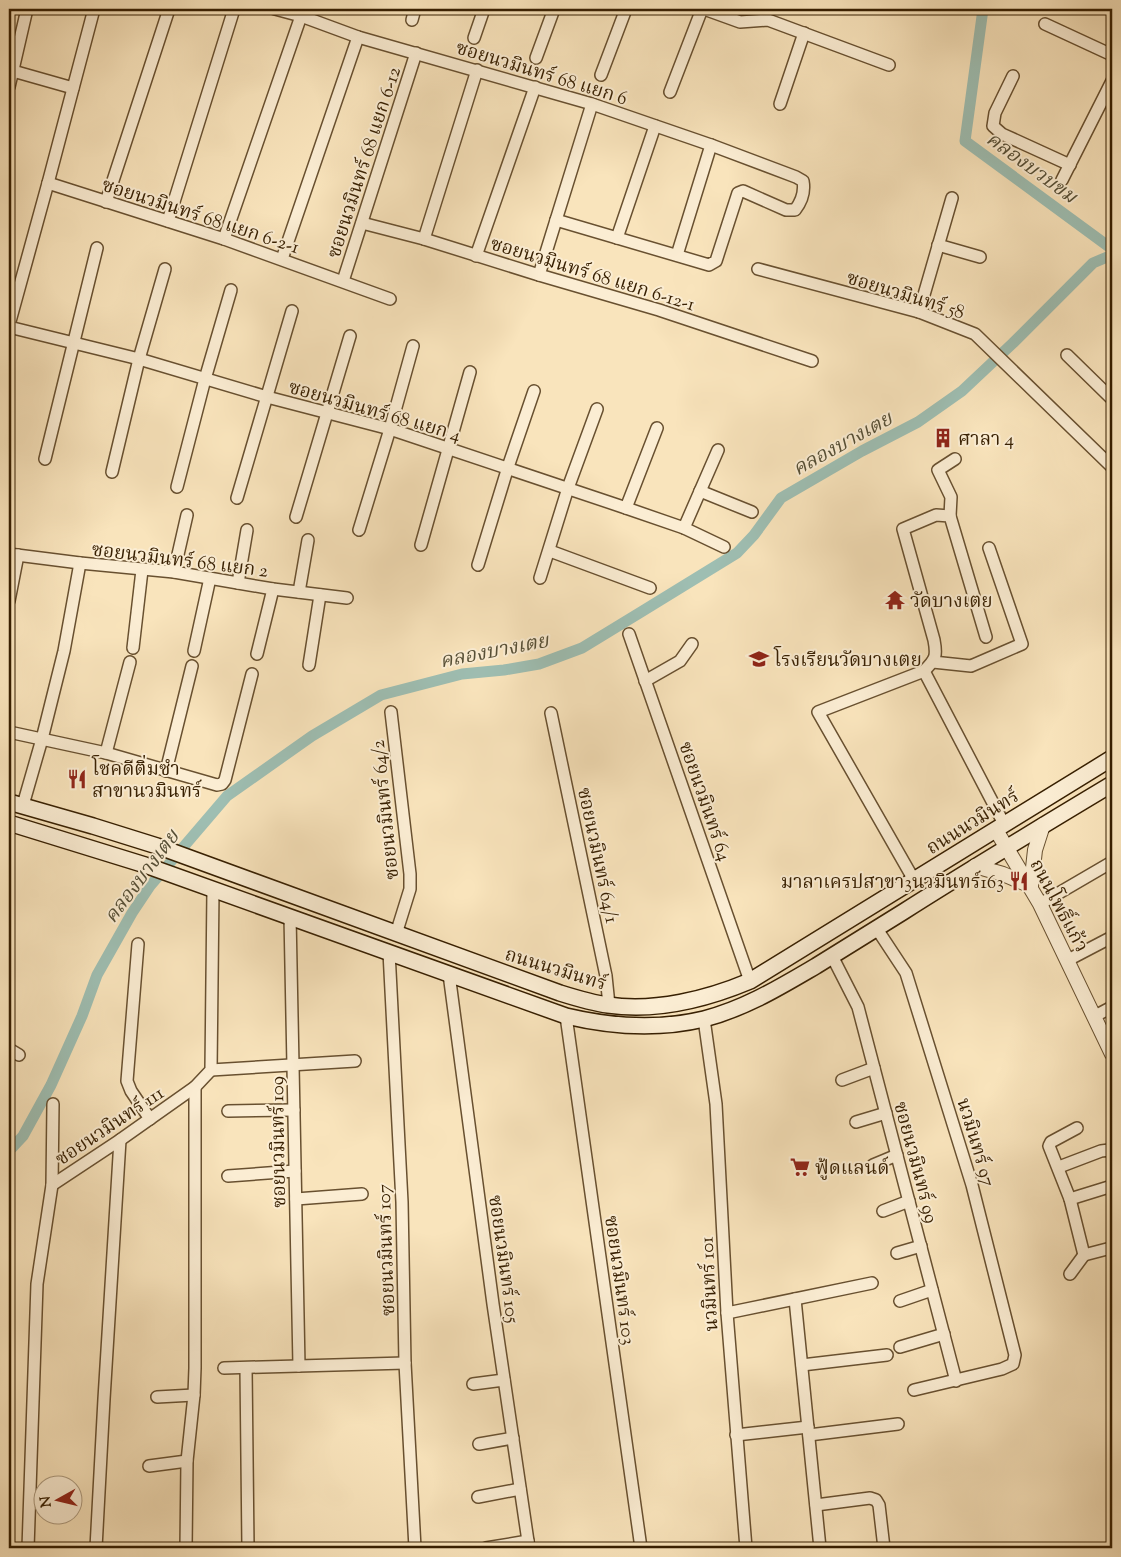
<svg xmlns="http://www.w3.org/2000/svg" width="1121" height="1557" font-family="'Sorts Mill Goudy','Noto Serif Thai',serif">
<rect width="100%" height="100%" fill="#f9e4bc"/>
<filter id="stains"><feTurbulence type="fractalNoise" baseFrequency=".004" numOctaves="4"/><feColorMatrix values="0 0 0 0 .2 0 0 0 0 .09 0 0 0 0 .02 0 0 0 .5 -.17"/></filter>
<radialGradient id="worn" r=".72"><stop offset=".6" stop-color="#630" stop-opacity="0"/><stop offset="1" stop-color="#630" stop-opacity=".3"/></radialGradient>
<g fill="none" stroke-linecap="round" stroke-linejoin="round">
<g stroke="#9ebeb2" stroke-width="11">
<polyline points="983,9 965,141 1112,249"/>
<polyline points="9,1151 23,1136 51,1085 82,1016 97,975 132,913 150,886 227,796 312,736 381,695 462,674 504,670 539,664 582,648 641,612 737,553 754,535 781,498 862,451 918,422 962,391 1013,343 1093,263 1112,255"/>
</g>
<defs>
<g id="minor">
<path d="M275 9 301 16 358 37 592 104 711 145 796 177 803 181C805 192 802 201 795 210H786L743 191 738 193 716 261 709 265 556 220"/>
<polyline points="704,9 740,22 768,20 889,65"/>
<polyline points="412,20 415,9"/>
<polyline points="1045,24 1112,55"/>
<polyline points="474,38 484,9"/>
<polyline points="536,58 554,9"/>
<polyline points="13,71 73,88"/>
<polyline points="601,75 626,9"/>
<polyline points="1013,76 995,113 993,126 1002,134 1070,165"/>
<polyline points="9,87 27,9"/>
<polyline points="670,92 702,9"/>
<polyline points="780,104 804,33"/>
<polyline points="1062,180 1112,81"/>
<polyline points="48,183 224,239 390,299"/>
<polyline points="106,202 169,9"/>
<polyline points="168,221 234,9"/>
<polyline points="362,223 424,239 539,275 659,310 812,361"/>
<polyline points="617,238 655,126"/>
<polyline points="224,239 301,16"/>
<polyline points="424,239 477,70"/>
<polyline points="938,245 980,257"/>
<polyline points="677,255 711,145"/>
<polyline points="476,256 535,87"/>
<polyline points="282,259 358,37"/>
<polyline points="758,269 919,312 975,334 1112,467"/>
<polyline points="539,275 592,104"/>
<polyline points="343,281 416,53"/>
<polyline points="919,312 952,198"/>
<polyline points="9,325 48,183 94,9"/>
<polyline points="9,327 139,359 267,397 390,429 626,508 684,528 724,547"/>
<polyline points="1067,355 1112,399"/>
<polyline points="45,459 97,248"/>
<polyline points="112,472 139,359 165,269"/>
<polyline points="177,487 205,379 231,290"/>
<polyline points="700,491 752,512"/>
<polyline points="237,498 292,311"/>
<polyline points="626,508 657,428"/>
<polyline points="950,516 951,497 938,470 955,459"/>
<polyline points="296,517 350,336"/>
<polyline points="684,528 718,450"/>
<polyline points="359,530 390,429 413,346"/>
<polyline points="421,545 470,372"/>
<polyline points="550,551 650,588"/>
<polyline points="9,554 80,563 174,572 273,589 347,598"/>
<polyline points="478,565 508,467 534,391"/>
<polyline points="174,572 187,515"/>
<polyline points="540,578 568,488 597,409"/>
<polyline points="238,583 247,530"/>
<polyline points="299,592 308,540"/>
<polyline points="9,601 18,555"/>
<polyline points="629,634 750,981"/>
<polyline points="133,648 142,570"/>
<polyline points="194,651 210,578"/>
<polyline points="257,654 273,589"/>
<polyline points="933,662 971,666 1022,644 989,548"/>
<polyline points="309,665 320,595"/>
<polyline points="924,671 1004,824"/>
<polyline points="645,681 680,661 692,644"/>
<polyline points="391,712 410,874 410,889 396,934"/>
<polyline points="551,713 606,976 609,1005"/>
<polyline points="9,732 106,753 217,785 222,784 225,780 252,674"/>
<polyline points="106,753 130,662"/>
<polyline points="166,771 192,666"/>
<polyline points="23,805 42,739 64,651 80,563"/>
<path d="M914 880 818 712 924 671C936 659 937 656 934 640L903 529 936 515 950 516 986 637"/>
<polyline points="1040,904 1112,862"/>
<polyline points="290,916 299,1366"/>
<polyline points="877,929 906,973 972,1185 1015,1355 1013,1364 1002,1369 914,1390"/>
<polyline points="138,944 127,1081 131,1091 150,1119"/>
<polyline points="389,952 402,1202 405,1363 415,1548"/>
<polyline points="832,956 858,1007 956,1381"/>
<polyline points="1068,960 1112,937"/>
<polyline points="449,974 493,1304 529,1548"/>
<path d="M566 1016C592 1193 615 1371 641 1548"/>
<polyline points="1095,1016 1112,1007"/>
<polyline points="704,1019 716,1104 727,1313 746,1548"/>
<polyline points="9,1049 19,1055"/>
<polyline points="211,1070 355,1061"/>
<polyline points="842,1080 874,1068"/>
<polyline points="228,1111 294,1110"/>
<polyline points="856,1122 886,1113"/>
<polyline points="1077,1128 1051,1142 1049,1146 1070,1199 1112,1186"/>
<polyline points="873,1165 897,1155"/>
<polyline points="1059,1167 1101,1151 1109,1150 1112,1154"/>
<polyline points="228,1176 295,1171"/>
<polyline points="52,1185 120,1140 195,1087 211,1070 213,890"/>
<polyline points="296,1199 362,1194"/>
<polyline points="1070,1199 1084,1255 1107,1249"/>
<polyline points="883,1211 909,1201"/>
<polyline points="897,1253 921,1246"/>
<polyline points="1070,1274 1084,1255"/>
<polyline points="795,1299 820,1548"/>
<polyline points="900,1301 932,1290"/>
<polyline points="727,1313 872,1283"/>
<polyline points="900,1347 944,1334"/>
<polyline points="802,1365 887,1355"/>
<polyline points="224,1368 405,1363"/>
<polyline points="246,1368 248,1548"/>
<polyline points="473,1384 504,1380"/>
<polyline points="157,1397 194,1395"/>
<polyline points="736,1435 808,1427"/>
<polyline points="809,1435 898,1424"/>
<polyline points="479,1444 513,1438"/>
<polyline points="149,1466 187,1461"/>
<polyline points="478,1497 520,1489"/>
<polyline points="816,1505 870,1498 876,1500 879,1505 884,1548"/>
<polyline points="28,1548 37,1284 52,1185 53,1104"/>
<polyline points="96,1548 104,1399 120,1140"/>
<polyline points="186,1548 187,1461 194,1395 195,1368 195,1087"/>
<polyline points="486,1548 528,1541"/>
</g>
<g id="tertiary">
<polyline points="996,830 1040,904 1112,1054"/>
<polyline points="975,866 1003,874 1031,886"/>
<polyline points="1031,886 1035,850 1043,825"/>
</g>
<g id="secondary">
<path d="M9 802 93 826 157 846 560 993C576 998 592 1003 608 1005 655 1012 707 999 750 981L1112 758"/>
<path d="M9 823 145 865 566 1016C612 1027 658 1030 704 1019 746 1008 780 987 816 966 845 948 874 930 903 912 972 868 1042 826 1112 784"/>
</g>
</defs>
<use href="#minor" stroke="#685030" stroke-width="14"/>
<use href="#tertiary" stroke="#685030" stroke-width="16"/>
<use href="#secondary" stroke="#371f01" stroke-width="18"/>
<use href="#minor" stroke="#fbedd3" stroke-width="11"/>
<use href="#tertiary" stroke="#fbedd3" stroke-width="14"/>
<use href="#secondary" stroke="#fbedd3" stroke-width="15"/>
</g>
<defs>
<symbol id="building-bare" viewBox="-9 -9 18 18"><path d="M-4-6H4V6H1V3H-1V6H-4ZM-2.5-4.3h1.7v1.8h-1.7ZM.8-4.3h1.7v1.8H.8ZM-2.5-1h1.7V.8h-1.7ZM.8-1h1.7V.8H.8Z" fill="#8f2418" stroke="#fbedd3" stroke-width="2.5" paint-order="stroke"/></symbol>
<symbol id="temple-bare" viewBox="-9 -9 18 18"><path d="M0-6L5-2H3V0L6.5 2.5H4V6H1.5V3h-3V6H-4V2.5H-6.5L-3 0V-2H-5Z" fill="#8f2418" stroke="#fbedd3" stroke-width="2.5" paint-order="stroke"/></symbol>
<symbol id="school-bare" viewBox="-9 -9 18 18"><path d="M0-5L7-2L0 1L-7-2ZM-4 1L0 2.5L4 1V4Q0 6-4 4Z" fill="#8f2418" stroke="#fbedd3" stroke-width="2.5" paint-order="stroke"/></symbol>
<symbol id="restaurant-bare" viewBox="-9 -9 18 18"><path d="M-5-6h1v4h1v-4h1v4h1v-4h1v5L-1.5 .5V6h-2V.5L-5-1ZM5-6V6H3V1.5H1.5Q1.5-4 5-6Z" fill="#8f2418" stroke="#fbedd3" stroke-width="2.5" paint-order="stroke"/></symbol>
<symbol id="supermarket-bare" viewBox="-9 -9 18 18"><path d="M-6-5.5h2.5l.6 2H6L4.5 2H-2.5L-4.4-4H-6ZM-1.5 3.2a1.3 1.3 0 1 0 .1 0ZM3 3.2a1.3 1.3 0 1 0 .1 0Z" fill="#8f2418" stroke="#fbedd3" stroke-width="2.5" paint-order="stroke"/></symbol>
</defs>
<g fill-rule="evenodd">
<use href="#building-bare" x="929" y="424" width="28" height="28"/>
<use href="#temple-bare" x="881" y="586" width="28" height="28"/>
<use href="#school-bare" x="745" y="645" width="28" height="28"/>
<use href="#restaurant-bare" x="63" y="765" width="28" height="28"/>
<use href="#restaurant-bare" x="1005" y="867" width="28" height="28"/>
<use href="#supermarket-bare" x="786" y="1153" width="28" height="28"/>
</g>
<g text-anchor="middle" stroke-width="4" stroke-linejoin="round" paint-order="stroke">
<g font-size="19" fill="#371f01" stroke="#fbedd3">
<text transform="translate(542 72) rotate(17)" y="7">ซอยนวมินทร์ 68 แยก 6</text>
<text transform="translate(363 162) rotate(-72)" y="7">ซอยนวมินทร์ 68 แยก 6-12</text>
<text transform="translate(201 215) rotate(18)" y="7">ซอยนวมินทร์ 68 แยก 6-2-1</text>
<text transform="translate(593 273) rotate(17)" y="7">ซอยนวมินทร์ 68 แยก 6-12-1</text>
<text transform="translate(906 294) rotate(17)" y="7">ซอยนวมินทร์ 58</text>
<text transform="translate(375 410) rotate(16)" y="7">ซอยนวมินทร์ 68 แยก 4</text>
<text transform="translate(180 559) rotate(7)" y="7">ซอยนวมินทร์ 68 แยก 2</text>
<text transform="translate(706 801) rotate(71)" y="7">ซอยนวมินทร์ 64</text>
<text transform="translate(384 810) rotate(-96)" y="7">ซอยนวมินทร์ 64/2</text>
<text transform="translate(972 821) rotate(-32)" y="7">ถนนนวมินทร์</text>
<text transform="translate(599 855) rotate(78)" y="7">ซอยนวมินทร์ 64/1</text>
<text transform="translate(1060 905) rotate(62)" y="7">ถนนโพธิ์แก้ว</text>
<text transform="translate(556 968) rotate(17)" y="7">ถนนนวมินทร์</text>
<text transform="translate(109 1125) rotate(-34)" y="7">ซอยนวมินทร์ 111</text>
<text transform="translate(277 1142) rotate(-91)" y="7">ซอยนวมินทร์ 109</text>
<text transform="translate(977 1142) rotate(73)" y="7">นวมินทร์ 97</text>
<text transform="translate(917 1162) rotate(75)" y="7">ซอยนวมินทร์ 99</text>
<text transform="translate(385 1250) rotate(-92)" y="7">ซอยนวมินทร์ 107</text>
<text transform="translate(505 1259) rotate(82)" y="7">ซอยนวมินทร์ 105</text>
<text transform="translate(621 1280) rotate(82)" y="7">ซอยนวมินทร์ 103</text>
<text transform="translate(708 1284) rotate(-93)" y="7">นวมินทร์ 101</text>
</g>
<g font-size="19" fill="#371f01" stroke="#fbedd3" text-anchor="start">
<text x="958" y="445">ศาลา 4</text>
<text x="910" y="607">วัดบางเตย</text>
<text x="774" y="666">โรงเรียนวัดบางเตย</text>
<text x="92" y="775">โชคดีติ่มซำ<tspan x="92" dy="22">สาขานวมินทร์</tspan></text>
<text x="1004" y="888" text-anchor="end">มาลาเครปสาขา3นวมินทร์163</text>
<text x="815" y="1174">ฟู้ดแลนด์</text>
</g>
<g font-size="20" font-style="italic" fill="#564f36" stroke="#fbedd3">
<text transform="translate(1032 167) rotate(36)" y="7">คลองบวบขม</text>
<text transform="translate(842 443) rotate(-29)" y="7">คลองบางเตย</text>
<text transform="translate(494 650) rotate(-11)" y="7">คลองบางเตย</text>
<text transform="translate(141 876) rotate(-53)" y="7">คลองบางเตย</text>
</g>
</g>
<rect width="1121" height="1557" fill="none" stroke="#f9e4bc" stroke-width="30"/>
<rect x="10" y="10" width="1101" height="1537" fill="none" stroke="#371f01" stroke-width="2.5"/>
<rect x="15" y="15" width="1091" height="1527" fill="none" stroke="#371f01"/>
<g transform="translate(58 1500) rotate(262)"><circle r="24" fill="#fbedd3" stroke="#ad9b7f"/>
<path d="M0-4L9 19L0 12L-9 19Z" fill="#8f2418"/>
<text y="-8" font-size="14" font-weight="bold" text-anchor="middle" fill="#371f01">N</text>
</g>
<rect width="100%" height="100%" filter="url(#stains)"/>
<rect width="100%" height="100%" fill="url(#worn)"/>
</svg>
